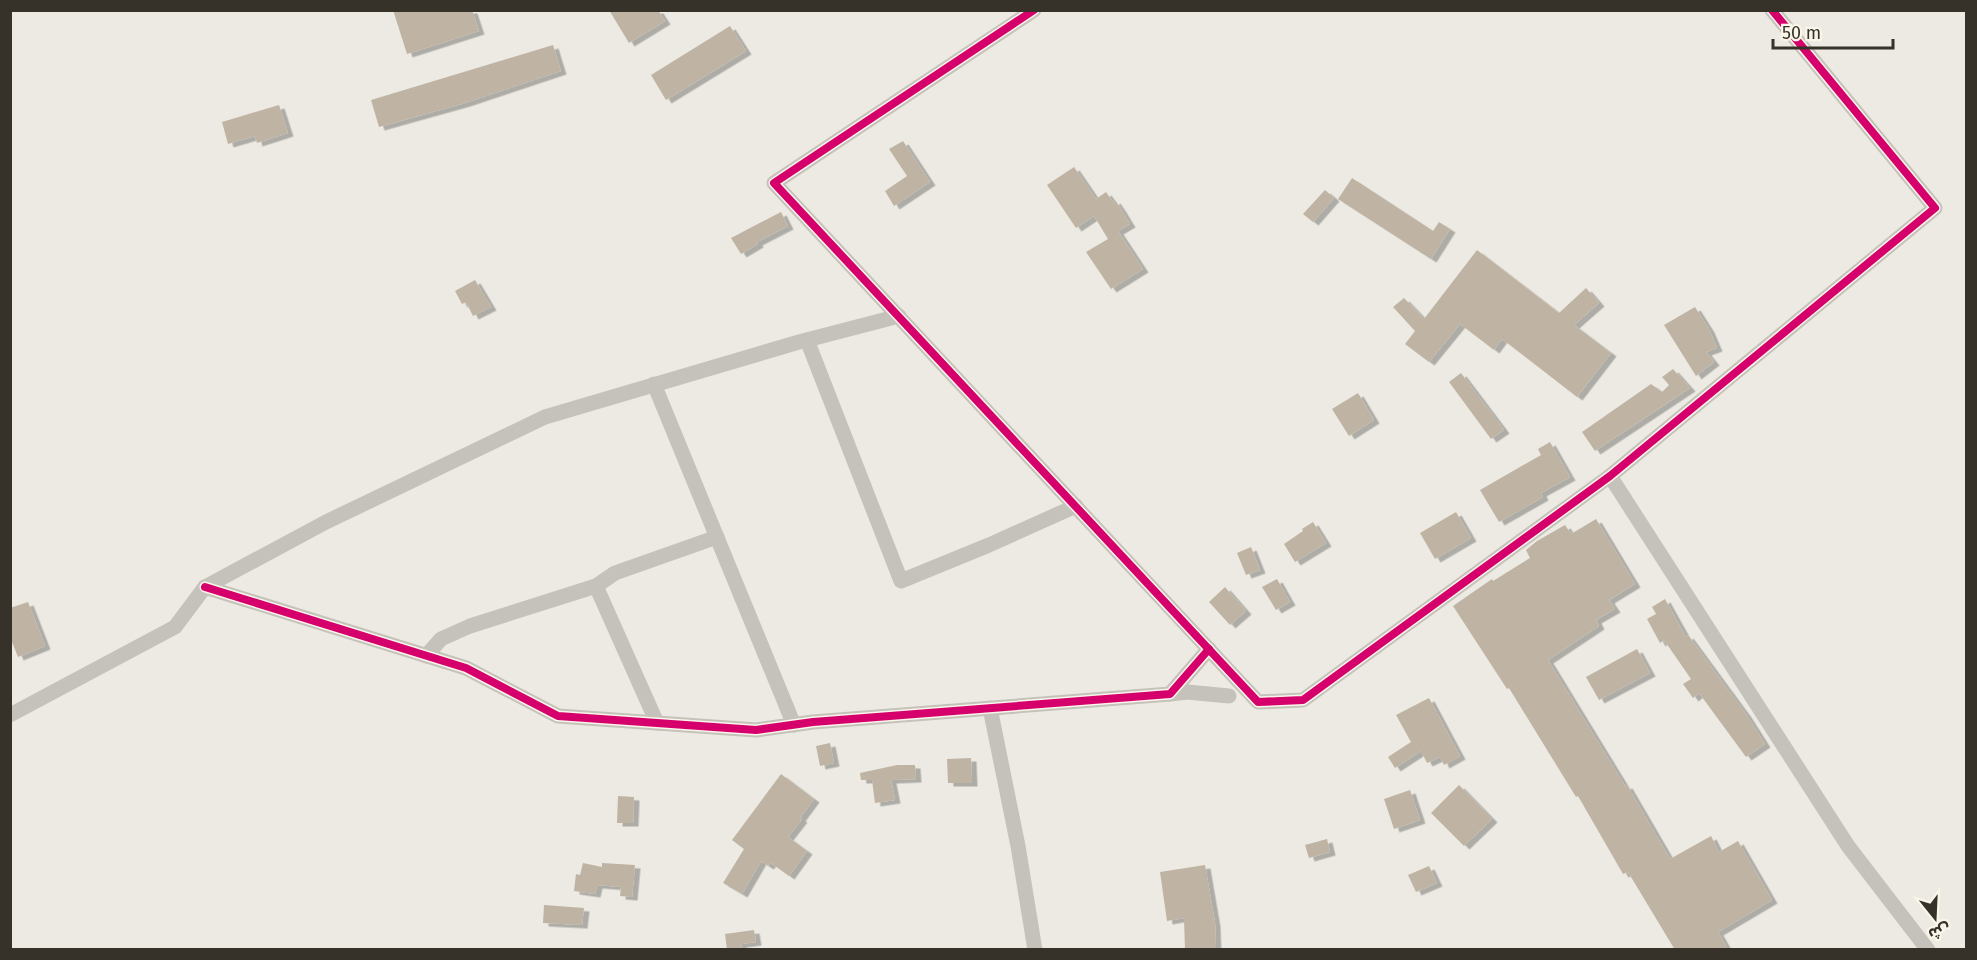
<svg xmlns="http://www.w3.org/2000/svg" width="1977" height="960" font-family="'Fira Sans','Noto Sans Arabic',sans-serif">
<defs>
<filter id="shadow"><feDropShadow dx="5.5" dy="3.5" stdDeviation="0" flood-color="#0004"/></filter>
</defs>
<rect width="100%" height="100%" fill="#eceae2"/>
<g fill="#bfb4a4" filter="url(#shadow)">
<polygon points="393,10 472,10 479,31 407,54"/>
<polygon points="609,10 658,10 665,21 629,43"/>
<polygon points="730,26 746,51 666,100 651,75"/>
<polygon points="553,45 561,71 465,103 379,127 371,100"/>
<polygon points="279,105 288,133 257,143 255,136 228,144 222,122"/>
<polygon points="903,141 930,182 894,206 885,191 907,176 889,149"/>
<polygon points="1074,167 1096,199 1106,192 1113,202 1115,200 1121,209 1130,224 1118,231 1143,269 1111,289 1086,252 1108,239 1094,216 1076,228 1047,185"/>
<polygon points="1352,178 1433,231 1439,222 1450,229 1431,259 1338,199"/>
<polygon points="1325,190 1334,198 1313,222 1303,214"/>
<polygon points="781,212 788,226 757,242 758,244 741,254 731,238"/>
<polygon points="1477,250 1559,313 1586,288 1599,303 1574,325 1611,353 1577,397 1502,339 1494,350 1460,324 1429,362 1405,344 1415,331 1393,307 1404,298 1424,319"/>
<polygon points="475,280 491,307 473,316 466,302 462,304 455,291"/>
<polygon points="1695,307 1709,329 1717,348 1706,352 1714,362 1696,376 1664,325"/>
<polygon points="1673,369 1690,388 1595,451 1582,432 1651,384 1662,392 1669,385 1662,377"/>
<polygon points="1461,373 1504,430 1491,439 1449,382"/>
<polygon points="1358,393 1374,420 1349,436 1332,409"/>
<polygon points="1550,442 1570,477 1541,493 1543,497 1499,522 1480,490 1541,455 1538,449"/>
<polygon points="1456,512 1471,538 1435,559 1420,533"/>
<polygon points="1596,519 1635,584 1609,600 1615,609 1596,620 1599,626 1548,660 1625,786 1627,785 1670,859 1711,836 1719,852 1738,841 1772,900 1718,932 1728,950 1675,950 1628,872 1623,874 1578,796 1576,797 1509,688 1507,689 1453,606 1492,579 1493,581 1530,558 1526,550 1537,541 1565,525 1571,534"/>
<polygon points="1313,522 1326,543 1295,562 1284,544 1303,531 1302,529"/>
<polygon points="1251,547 1260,570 1246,575 1237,553"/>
<polygon points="1277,579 1290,602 1276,610 1262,587"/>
<polygon points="1225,587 1246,611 1230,625 1209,602"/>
<polygon points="1665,599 1686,637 1688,635 1746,714 1765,744 1746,757 1699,693 1693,698 1683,684 1691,679 1664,640 1660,643 1647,619 1656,614 1652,607"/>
<polygon points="28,602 45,646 18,657 10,637 10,608"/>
<polygon points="1637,649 1650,673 1599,700 1586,677"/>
<polygon points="1429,698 1460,756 1444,765 1440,757 1427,763 1421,751 1395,768 1388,757 1411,742 1396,715"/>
<polygon points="830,743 834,763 820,766 816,746"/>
<polygon points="971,758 972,783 948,783 947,759"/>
<polygon points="897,765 915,765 916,779 891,780 895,800 875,803 872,780 861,780 860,773"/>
<polygon points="781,774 814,799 800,818 802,819 788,837 807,851 789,876 771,863 768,866 761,861 742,894 723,883 744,849 732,840"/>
<polygon points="1459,785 1492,819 1464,846 1431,813"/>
<polygon points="1410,790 1420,820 1394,829 1384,799"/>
<polygon points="618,796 634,797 633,823 617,823"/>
<polygon points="1327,839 1330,852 1309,858 1305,845"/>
<polygon points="583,863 602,867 602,863 635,865 632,897 620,896 621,887 597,885 595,894 574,891 576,874 580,875"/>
<polygon points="1205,865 1215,923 1216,950 1185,950 1184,918 1167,921 1160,872"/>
<polygon points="1429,866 1437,883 1416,892 1408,875"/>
<polygon points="544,905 584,908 582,925 543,923"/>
<polygon points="754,930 756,942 741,944 742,950 727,950 725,934"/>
</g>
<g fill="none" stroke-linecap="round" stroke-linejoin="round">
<g stroke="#c5c2bb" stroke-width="15">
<polyline points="1034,10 774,183 1258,702 1303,700 1610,476 1935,208 1772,10"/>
<polyline points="807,340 901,581 989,545 1076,506"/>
<polyline points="654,384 794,725"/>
<polyline points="1610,476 1848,846 1928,950"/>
<polyline points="596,586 657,723"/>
<polyline points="205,587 466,668 558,716 756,730 813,722 1170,694 1209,649"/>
<polyline points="426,656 441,639 470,626 596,586 615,573 717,537"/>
<polyline points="1170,694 1187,692 1229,696"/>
<polyline points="990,708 1018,846 1035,950"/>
<polyline points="10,715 175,627 205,587 326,522 545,417 799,342 899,316"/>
</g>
<defs>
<g id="cycleway">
<polyline points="1034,10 774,183 1258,702 1303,700 1610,476 1935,208 1772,10"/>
<polyline points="205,587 466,668 558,716 756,730 813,722 1170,694 1209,649"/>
</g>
</defs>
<use href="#cycleway" stroke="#f9f6e9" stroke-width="11"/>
<use href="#cycleway" stroke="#d6006c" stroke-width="8"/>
</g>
<rect width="1977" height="960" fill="none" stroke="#363129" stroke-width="24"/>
<g transform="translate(1935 918) rotate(162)" stroke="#f9f6e9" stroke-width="4.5" paint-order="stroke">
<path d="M0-4.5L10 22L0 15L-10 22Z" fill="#363129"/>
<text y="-9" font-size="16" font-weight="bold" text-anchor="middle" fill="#363129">ش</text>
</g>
<path d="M1773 39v9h120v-9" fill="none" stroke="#363129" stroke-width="3"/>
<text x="1782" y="39" font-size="18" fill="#363129" stroke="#f9f6e9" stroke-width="4.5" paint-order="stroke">50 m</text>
</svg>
